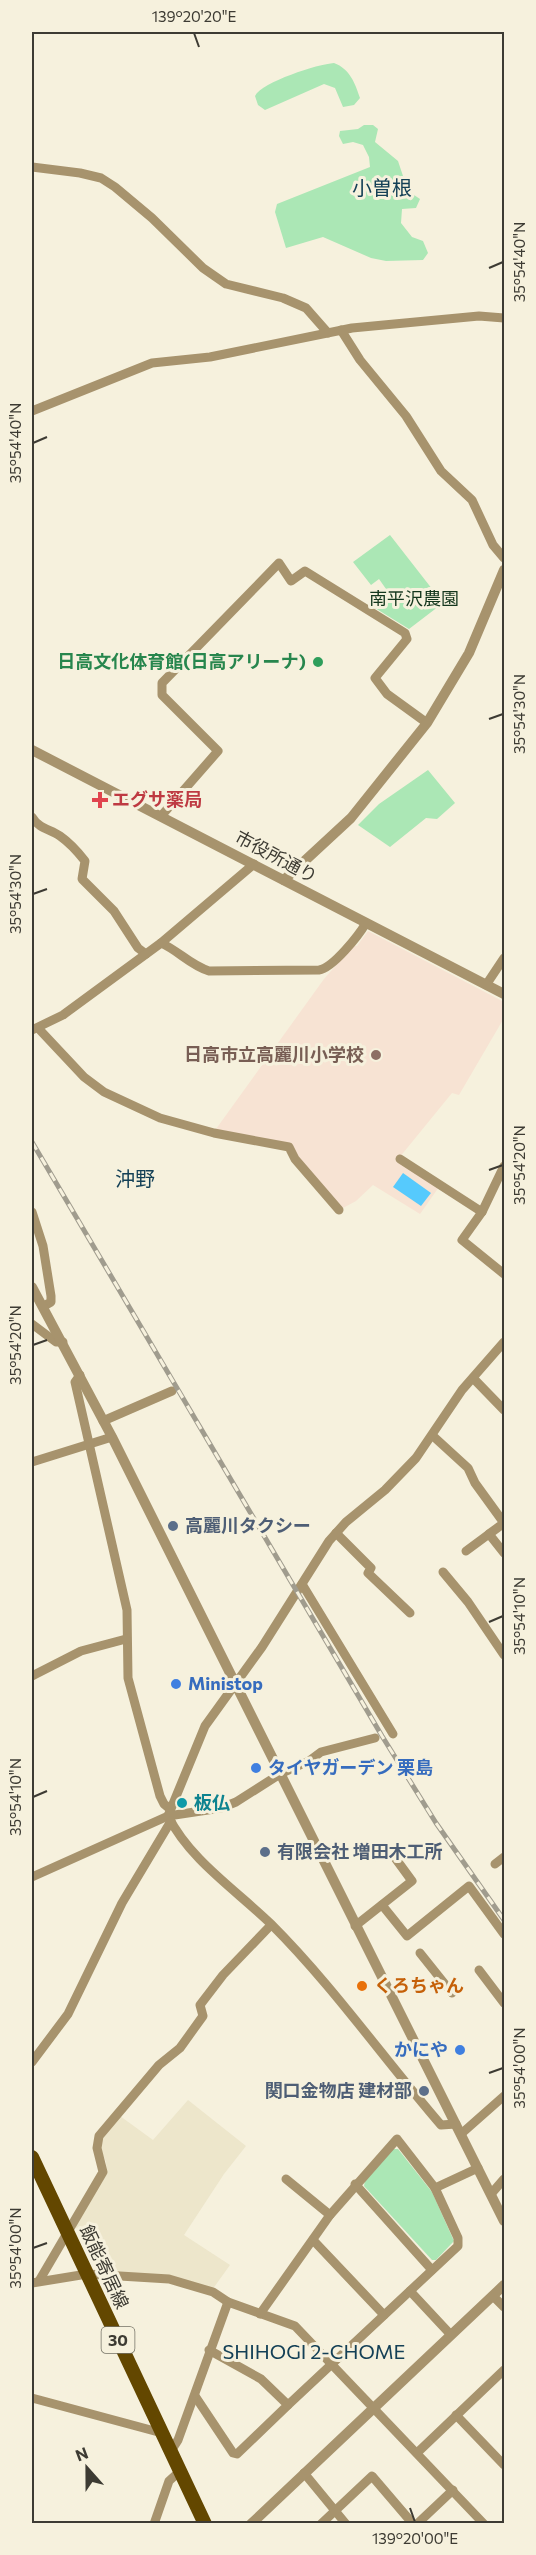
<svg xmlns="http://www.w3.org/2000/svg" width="536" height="2555" font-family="Commissioner,'Noto Sans JP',sans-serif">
<rect width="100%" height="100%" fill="#f6f1dd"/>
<polygon fill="#ede6cb" points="188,2100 246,2146 224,2174 184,2235 230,2265 212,2290 97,2271 75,2225 107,2174 106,2162 100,2147 102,2137 120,2116 153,2140"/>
<polygon fill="#f7e3d3" points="368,931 504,1002 504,1018 459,1095 452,1093 399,1158 439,1187 420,1214 373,1185 356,1201 341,1209 297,1157 291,1145 216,1129 324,979 353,946 357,946"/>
<g fill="#abe7b5">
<path d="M334 63C350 69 355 83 360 98L354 105 343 107 335 88 324 84 265 110 258 105 255 96C262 82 318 64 334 63Z"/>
<polygon points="364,125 373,125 378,129 375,142 398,161 408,191 420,199 416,208 402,209 401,223 412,237 423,241 428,253 423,260 386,261 371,258 323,237 286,248 275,212 277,204 370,167 369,157 363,145 353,142 343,144 339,136 340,131 358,129"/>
<polygon points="390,535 443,603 409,629 375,608 391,596 379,579 371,585 353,562"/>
<polygon points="428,770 455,803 437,819 426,818 390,847 358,825 379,804"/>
<polygon points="393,2149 398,2149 432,2192 454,2241 436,2260 432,2260 364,2186 365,2180"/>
</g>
<polygon fill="#56cafd" points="403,1173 431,1193 421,1206 393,1187"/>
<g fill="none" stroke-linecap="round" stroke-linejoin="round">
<g stroke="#a7936d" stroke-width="9">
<polyline points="32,167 80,173 101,178 115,187 152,218 203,268 226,284 283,298 306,308 328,333"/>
<polyline points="341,330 360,360 406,416 441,471 472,500 493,545 504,558"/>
<polyline points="32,411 152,363 210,357 352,328 479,316 504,318"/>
<polyline points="162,815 218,751 162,695 162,683 279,563 291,581 305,571 405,633 407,639 375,678 387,694 427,723"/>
<path d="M32 817C39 829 50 829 60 836 70 843 78 852 85 861L82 879 114 911 138 948 146 954"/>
<path d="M161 943C179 951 190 965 209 971L319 970C333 968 359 935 366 923"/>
<polyline points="486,985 504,958"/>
<polyline points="38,1028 84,1077 104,1092 160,1118 214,1133 289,1147 295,1159 339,1210"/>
<polyline points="32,1030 63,1015 161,943 254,864"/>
<polyline points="400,1159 482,1212"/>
<polyline points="504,1166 482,1212 462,1240 504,1274"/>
<polyline points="32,1212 43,1246 51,1296 51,1302 44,1306"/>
<polyline points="32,1324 56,1342 63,1342"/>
<polyline points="80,1375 75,1382 127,1610 128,1678 160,1796 164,1804 170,1809"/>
<polyline points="473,1378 504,1410"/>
<polyline points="103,1421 172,1391"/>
<polyline points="433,1436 468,1468 475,1483 504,1523 489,1534 504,1553"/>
<polyline points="32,1462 112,1437"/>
<polyline points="336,1533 371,1568 368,1573 410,1613"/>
<polyline points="466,1551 489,1534"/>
<polyline points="443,1572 468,1602 504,1655"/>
<polyline points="302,1584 393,1734"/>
<polyline points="32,1676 81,1651 126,1639"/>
<polyline points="168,1816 205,1726 262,1647 329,1541 346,1522 385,1490 416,1458 462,1390 504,1342"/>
<path d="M168 1816C190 1860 236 1890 271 1924 333 1986 384 2059 441 2125L456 2124"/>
<polyline points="495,1864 504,1857"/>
<polyline points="32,1877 168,1816 221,1808 236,1802 280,1774 309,1761 321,1752 375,1738"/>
<polyline points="382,1905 407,1936 469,1886 504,1934"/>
<polyline points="355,1926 412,1881 390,1851"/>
<polyline points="420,1953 452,1993"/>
<polyline points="479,1970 504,2003"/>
<polyline points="32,2062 68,2014 122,1903 171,1821"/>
<polyline points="461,2134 504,2096"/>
<polyline points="286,2179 330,2215"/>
<polyline points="355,2184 432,2270"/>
<polyline points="491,2194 504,2179"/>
<polyline points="313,2240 384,2315"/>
<polyline points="39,2281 103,2172 97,2148 99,2136 159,2065 180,2048 203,2016 200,2005 223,1975 271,1925"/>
<polyline points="32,2283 87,2274 169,2279 213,2292 228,2302 295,2326 484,2524"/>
<polyline points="410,2291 451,2335"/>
<polyline points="493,2296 504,2307"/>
<polyline points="260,2314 330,2215 397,2139 435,2188"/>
<polyline points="195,2396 233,2453 237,2454 288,2405 261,2379 209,2350"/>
<polyline points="32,2398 162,2433"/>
<polyline points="288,2405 458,2246 458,2238 435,2188 478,2168"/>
<polyline points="456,2415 504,2465"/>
<polyline points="171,2451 178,2440 228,2302"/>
<polyline points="418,2452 504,2370"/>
<polyline points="304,2473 346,2524"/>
<polyline points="154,2524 169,2481 180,2471"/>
<polyline points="321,2524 372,2476 413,2524"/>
<polyline points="417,2524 453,2490"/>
</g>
<g stroke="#a7936d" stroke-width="10">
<polyline points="32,750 504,994"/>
<polyline points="284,880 351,818 427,723 469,653 504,570"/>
<polyline points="32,1287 112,1437 504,2221"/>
<polyline points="251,2524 504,2285"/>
</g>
<polyline stroke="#634700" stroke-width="14" points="32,2157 205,2524"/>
<defs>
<polyline id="rail" points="32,1142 382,1736 436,1823 504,1920"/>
</defs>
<use href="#rail" stroke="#a09c8e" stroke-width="5"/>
<use href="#rail" stroke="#f6f1dd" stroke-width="3" stroke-dasharray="9" stroke-linecap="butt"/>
</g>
<path fill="none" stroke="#3d3b33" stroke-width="2" d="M194 33 199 47M489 268 503 262M33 443 47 437M489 719 503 714M33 894 47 889M489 1170 503 1165M33 1345 47 1340M489 1622 503 1616M33 1797 47 1791M489 2073 503 2068M33 2248 47 2243M410 2508 415 2522"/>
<circle fill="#2e9e5b" stroke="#f6f1dd" stroke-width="2" cx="318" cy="662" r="6"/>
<path fill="#e0444e" stroke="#f6f1dd" stroke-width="2" d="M97 791h6v6h6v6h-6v6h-6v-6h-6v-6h6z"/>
<circle fill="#8d6e63" stroke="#f6f1dd" stroke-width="2" cx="376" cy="1055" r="6"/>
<g fill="#5c6f8a" stroke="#f6f1dd" stroke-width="2">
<circle cx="173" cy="1526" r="6"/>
<circle cx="265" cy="1852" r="6"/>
<circle cx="424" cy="2091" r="6"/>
</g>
<g fill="#3f7fe0" stroke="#f6f1dd" stroke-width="2">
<circle cx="176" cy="1684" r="6"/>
<circle cx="256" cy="1768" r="6"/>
<circle cx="460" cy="2050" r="6"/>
</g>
<circle fill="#0f9aa8" stroke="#f6f1dd" stroke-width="2" cx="182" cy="1803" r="6"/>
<circle fill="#e8710a" stroke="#f6f1dd" stroke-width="2" cx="362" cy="1986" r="6"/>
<g text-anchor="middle" stroke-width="6" stroke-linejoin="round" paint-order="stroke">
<rect fill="#f6f1dd" stroke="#747266" stroke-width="1.5" x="101.5" y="2327" width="33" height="26" rx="4.5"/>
<g font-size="16" font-weight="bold" fill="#3d3b33">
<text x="118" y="2346">30</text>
</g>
<g font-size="18" fill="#14371d" stroke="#f6f1dd">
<text x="414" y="605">南平沢農園</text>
</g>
<g font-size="18" font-weight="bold" fill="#27864d" stroke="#f6f1dd" text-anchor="end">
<text x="306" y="668">日高文化体育館(日高アリーナ)</text>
</g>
<g font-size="18" font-weight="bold" fill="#be3a42" stroke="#f6f1dd" text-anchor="start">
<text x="112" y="806">エグサ薬局</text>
</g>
<g font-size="18" fill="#3d3b33" stroke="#f6f1dd">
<text transform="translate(276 857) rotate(28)" y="6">市役所通り</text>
<text transform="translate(104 2267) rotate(65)" y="6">飯能寄居線</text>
</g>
<g font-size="18" font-weight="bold" fill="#785e54" stroke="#f6f1dd" text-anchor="end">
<text x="364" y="1061">日高市立高麗川小学校</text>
</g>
<g font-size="18" font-weight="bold" fill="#4e5e75" stroke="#f6f1dd" text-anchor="start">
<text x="185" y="1532">高麗川タクシー</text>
<text x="277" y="1858">有限会社 増田木工所</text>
<text x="412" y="2097" text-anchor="end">関口金物店 建材部</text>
</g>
<g font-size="18" font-weight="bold" fill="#366cbe" stroke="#f6f1dd" text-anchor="start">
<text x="188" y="1690">Ministop</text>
<text x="268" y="1774">タイヤガーデン 栗島</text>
<text x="448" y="2056" text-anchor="end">かにや</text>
</g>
<g font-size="18" font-weight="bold" fill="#0d838f" stroke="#f6f1dd" text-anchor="start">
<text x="194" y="1809">板仏</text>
</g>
<g font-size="18" font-weight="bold" fill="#c56008" stroke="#f6f1dd" text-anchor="start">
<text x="374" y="1992">くろちゃん</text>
</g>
<g font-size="20" fill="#144056" stroke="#f6f1dd">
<text x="382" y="195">小曽根</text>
<text x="135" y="1186">沖野</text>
<text x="314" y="2359">SHIHOGI 2-CHOME</text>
</g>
</g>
<rect width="536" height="2555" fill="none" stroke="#f6f1dd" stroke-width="66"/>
<g transform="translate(87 2468) rotate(339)" stroke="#f6f1dd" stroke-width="4.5" paint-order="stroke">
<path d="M0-4.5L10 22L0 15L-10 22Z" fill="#3d3b33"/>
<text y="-9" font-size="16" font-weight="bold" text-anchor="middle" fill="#3d3b33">N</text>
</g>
<rect x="33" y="33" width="470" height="2489" fill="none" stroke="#3d3b33" stroke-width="2"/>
<g font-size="15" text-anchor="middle" fill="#3d3b33">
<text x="194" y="22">139°20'20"E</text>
<text transform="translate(520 262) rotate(-90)" y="5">35°54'40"N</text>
<text transform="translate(16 443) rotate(-90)" y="5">35°54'40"N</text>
<text transform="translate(520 714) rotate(-90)" y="5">35°54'30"N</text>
<text transform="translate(16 894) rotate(-90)" y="5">35°54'30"N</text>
<text transform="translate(520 1165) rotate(-90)" y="5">35°54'20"N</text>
<text transform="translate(16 1345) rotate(-90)" y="5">35°54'20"N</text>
<text transform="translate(520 1616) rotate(-90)" y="5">35°54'10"N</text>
<text transform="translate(16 1797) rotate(-90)" y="5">35°54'10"N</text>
<text transform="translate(520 2068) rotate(-90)" y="5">35°54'00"N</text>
<text transform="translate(16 2248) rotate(-90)" y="5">35°54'00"N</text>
<text x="415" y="2544">139°20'00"E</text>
</g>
</svg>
